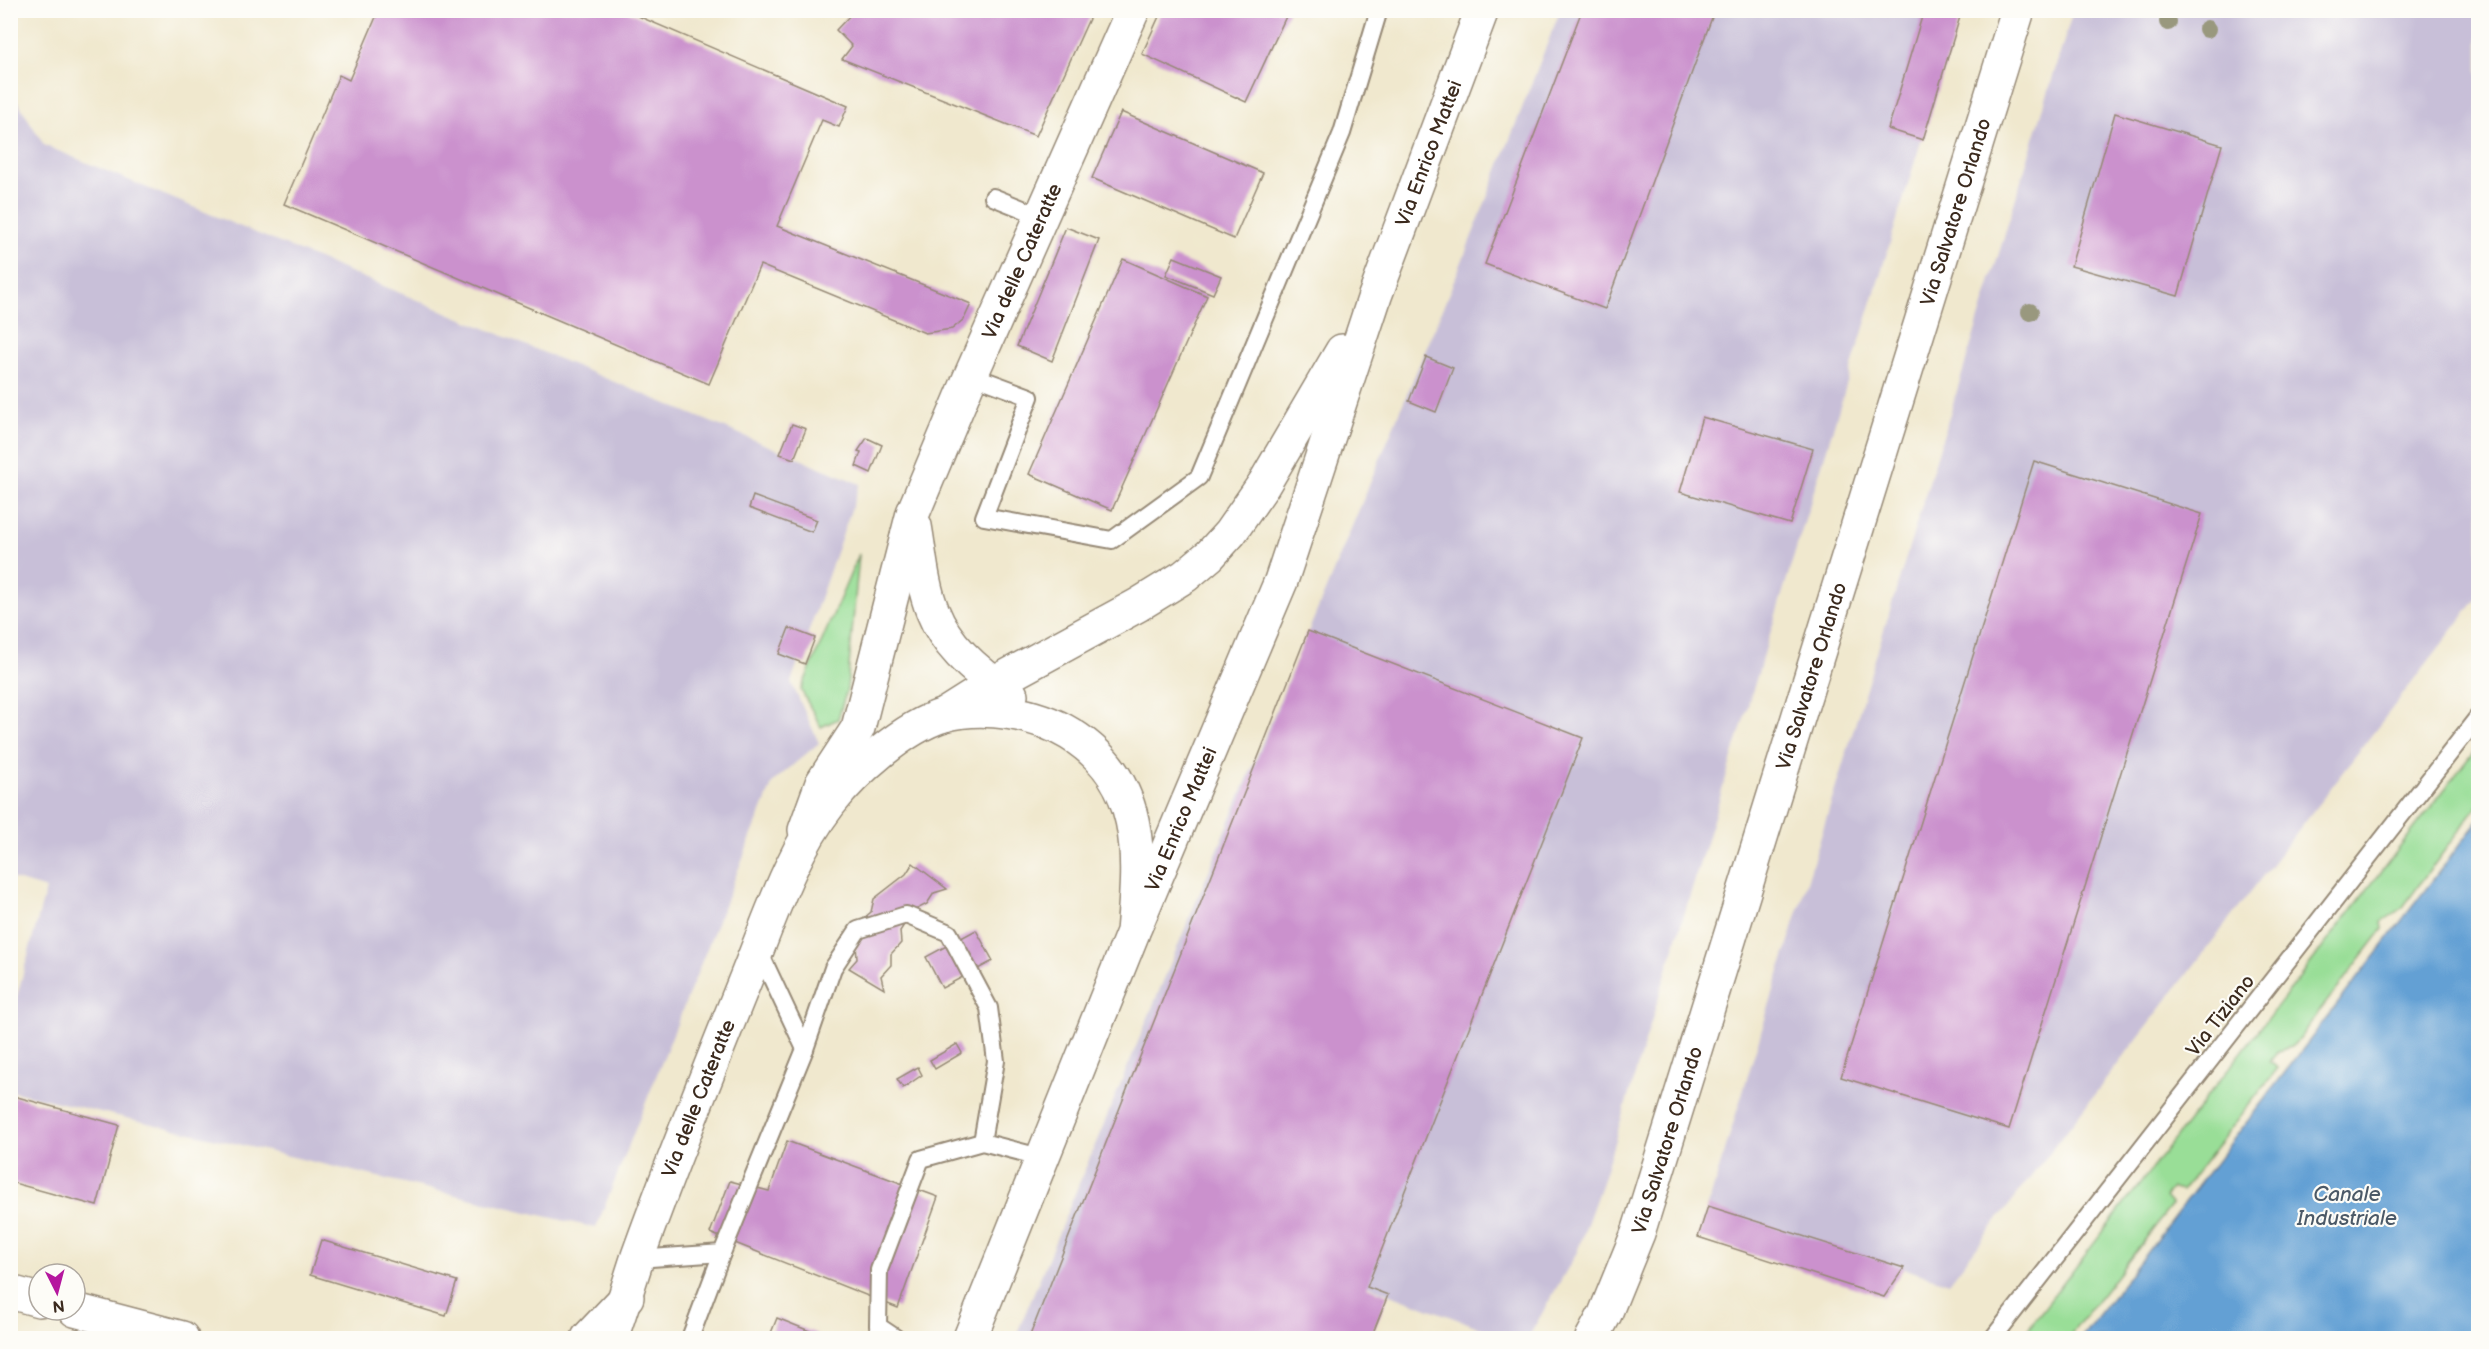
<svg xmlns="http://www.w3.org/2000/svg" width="2489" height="1349" font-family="'Balsamiq Sans',sans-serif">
<rect width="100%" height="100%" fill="#fdfcf7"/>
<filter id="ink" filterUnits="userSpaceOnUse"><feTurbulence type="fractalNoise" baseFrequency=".0167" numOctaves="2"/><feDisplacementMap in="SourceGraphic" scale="12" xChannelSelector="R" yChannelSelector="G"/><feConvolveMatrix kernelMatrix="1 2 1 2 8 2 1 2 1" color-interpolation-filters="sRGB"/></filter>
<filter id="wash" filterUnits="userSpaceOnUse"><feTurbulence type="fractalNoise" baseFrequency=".008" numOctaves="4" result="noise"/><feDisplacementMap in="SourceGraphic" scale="24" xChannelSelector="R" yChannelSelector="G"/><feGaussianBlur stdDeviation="1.35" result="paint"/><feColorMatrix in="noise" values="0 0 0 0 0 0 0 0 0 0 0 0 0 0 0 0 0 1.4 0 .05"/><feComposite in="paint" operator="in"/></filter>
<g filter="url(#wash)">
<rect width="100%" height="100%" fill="#f0e8ce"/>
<g fill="#c8bfd8">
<polygon points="1560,11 1961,11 1602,1182 1577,1252 1528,1338 1507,1338 1332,1272 1304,1338 1015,1338 1461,264"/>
<polygon points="2073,11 2478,11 2478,597 1949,1283 1708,1206"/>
<polygon points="10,89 44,145 860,484 791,682 819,743 773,782 596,1228 11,1091 11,1018 46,889 10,878"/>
</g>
<g fill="#99de97" stroke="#6a845a" stroke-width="1.5">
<polygon points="859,554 847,689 838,719 821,727 801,690"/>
<polygon points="2478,746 2478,805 2403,907 2382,922 2383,929 2292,1047 2277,1051 2270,1062 2278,1068 2182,1191 2172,1189 2165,1197 2172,1205 2068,1338 2021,1338"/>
</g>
<polygon fill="#63a0d4" stroke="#4f6579" stroke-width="1.5" points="2478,821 2478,1338 2081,1338"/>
<g id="blocks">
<g fill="#cb91cd">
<polygon points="379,10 624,10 848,106 839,127 822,120 777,226 971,304 964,319 952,329 925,333 760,265 709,384 284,204 339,75 349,80"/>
<polygon points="855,10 1093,10 1036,136 842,59 852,46 836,30"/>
<polygon points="1162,10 1289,10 1246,102 1142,54"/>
<polygon points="1582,10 1714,12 1605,309 1485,264"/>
<polygon points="1924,10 1962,10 1923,140 1888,129"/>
<polygon points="1121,112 1263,173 1234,239 1092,178"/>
<polygon points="2115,113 2222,145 2178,296 2071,266"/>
<polygon points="1066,227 1099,240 1052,361 1017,346"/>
<polygon points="1174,257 1221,276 1213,294 1166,275"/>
<polygon points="1123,259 1207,296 1112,510 1029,474"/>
<polygon points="1426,357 1453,368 1436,412 1409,401"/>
<polygon points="1702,417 1813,449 1790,524 1680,492"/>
<polygon points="792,424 806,429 794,459 780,454"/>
<polygon points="867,438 882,445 871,473 856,466 861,452 858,451"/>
<polygon points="2034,461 2202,514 2009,1129 1841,1077"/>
<polygon points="753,496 817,520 812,532 749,508"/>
<polygon points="789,628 815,638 805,664 779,654"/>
<polygon points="1308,631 1583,738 1367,1287 1388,1295 1371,1338 1029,1338"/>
<polygon points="913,863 947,889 934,893 927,904 913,911 900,931 901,943 891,954 891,965 881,976 884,989 849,968 857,959 856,943 865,935 864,918 871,912 874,899 906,874"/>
<polygon points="976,930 993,961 942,988 926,957"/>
<polygon points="957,1044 962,1053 935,1069 930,1060"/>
<polygon points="918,1067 922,1075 903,1088 897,1079"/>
<polygon points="10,1095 119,1125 97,1206 10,1182"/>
<polygon points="787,1141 938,1197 898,1308 710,1233 730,1181 769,1191"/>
<polygon points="1708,1206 1904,1268 1884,1297 1698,1237"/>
<polygon points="321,1240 457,1281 446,1316 310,1275"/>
<polygon points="777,1318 817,1334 816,1338 769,1338"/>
</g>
</g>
</g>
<g filter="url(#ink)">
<use href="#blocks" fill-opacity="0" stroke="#968976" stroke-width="1.5"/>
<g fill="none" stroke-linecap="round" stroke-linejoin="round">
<defs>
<g id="service">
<polyline points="993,197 1040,216"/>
<polyline points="971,375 1030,397 984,517 1112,540 1199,477 1342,133 1379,10"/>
<polyline points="805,1049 833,968 858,930 906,915 949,933 989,1008 996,1061 982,1142"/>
<polyline points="637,1259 722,1253 805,1049 758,949"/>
<polyline points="690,1338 722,1253"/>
<polyline points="896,1338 878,1326 879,1270 921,1159 982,1142 1044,1158"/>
<polyline points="1993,1338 2478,717"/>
</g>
<g id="minor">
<path d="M915 526C920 554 922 586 933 612 947 648 980 675 1011 695"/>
<polyline points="944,715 993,684 1138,605 1185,576 1210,555 1230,533 1264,484 1342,351"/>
<path id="s1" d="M805 830 822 783 858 728 913 513 971 375 1133 10"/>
<path id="s2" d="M1135 927 1281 581 1375 296 1482 10"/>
</g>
<g id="tertiary">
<polyline points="10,1292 39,1300"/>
<polyline points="75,1310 182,1338"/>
<polyline points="588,1338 627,1297"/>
</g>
<g id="secondary">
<path id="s3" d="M611 1338C621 1311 629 1283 638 1256 672 1161 710 1067 748 973 771 916 791 853 830 803 855 771 904 727 944 715 983 704 1036 713 1070 734 1145 780 1140 855 1133 932L970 1338"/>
<path id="s4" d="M1592 1338 1605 1314 1638 1233 2018 10"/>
</g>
</defs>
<use href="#service" stroke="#968976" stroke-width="20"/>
<use href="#minor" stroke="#968976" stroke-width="36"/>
<use href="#tertiary" stroke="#968976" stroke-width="36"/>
<use href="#secondary" stroke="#968976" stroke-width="36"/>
<use href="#service" stroke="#fff" stroke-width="16"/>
<use href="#minor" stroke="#fff" stroke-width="33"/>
<use href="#tertiary" stroke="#fff" stroke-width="33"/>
<use href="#secondary" stroke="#fff" stroke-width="33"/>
</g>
<g fill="#99987e">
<circle cx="2168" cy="22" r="9"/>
<circle cx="2207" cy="29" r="9"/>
<circle cx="2030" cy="312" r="9"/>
</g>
</g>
<g text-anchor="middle" stroke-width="4.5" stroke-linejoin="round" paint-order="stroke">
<g font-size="20" fill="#3b2a1e" stroke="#fdfcf7">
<text dy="7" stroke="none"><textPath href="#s2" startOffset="828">Via Enrico Mattei</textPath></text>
<text dy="7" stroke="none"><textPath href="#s4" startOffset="1184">Via Salvatore Orlando</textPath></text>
<text dy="7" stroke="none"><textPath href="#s1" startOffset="612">Via delle Cateratte</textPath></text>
<text dy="7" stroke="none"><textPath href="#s4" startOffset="698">Via Salvatore Orlando</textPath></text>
<text dy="7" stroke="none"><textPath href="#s2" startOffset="117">Via Enrico Mattei</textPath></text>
<text transform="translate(2220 1015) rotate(-52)" y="7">Via Tiziano</text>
<text dy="7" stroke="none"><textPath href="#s3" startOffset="255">Via delle Cateratte</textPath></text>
<text dy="7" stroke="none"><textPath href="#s4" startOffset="212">Via Salvatore Orlando</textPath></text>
</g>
<g font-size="21" font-style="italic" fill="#4b5967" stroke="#fdfcf7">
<text x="2347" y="1201">Canale<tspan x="2347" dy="24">Industriale</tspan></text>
</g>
</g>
<rect width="2489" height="1349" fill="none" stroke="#fdfcf7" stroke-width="36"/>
<g transform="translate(57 1292) rotate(174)"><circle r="28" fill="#fdfcf7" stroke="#afa8a0" stroke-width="1.5"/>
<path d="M0-4.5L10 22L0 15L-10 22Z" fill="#b5179e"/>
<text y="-9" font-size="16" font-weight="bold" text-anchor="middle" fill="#3b2a1e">N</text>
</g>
</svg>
